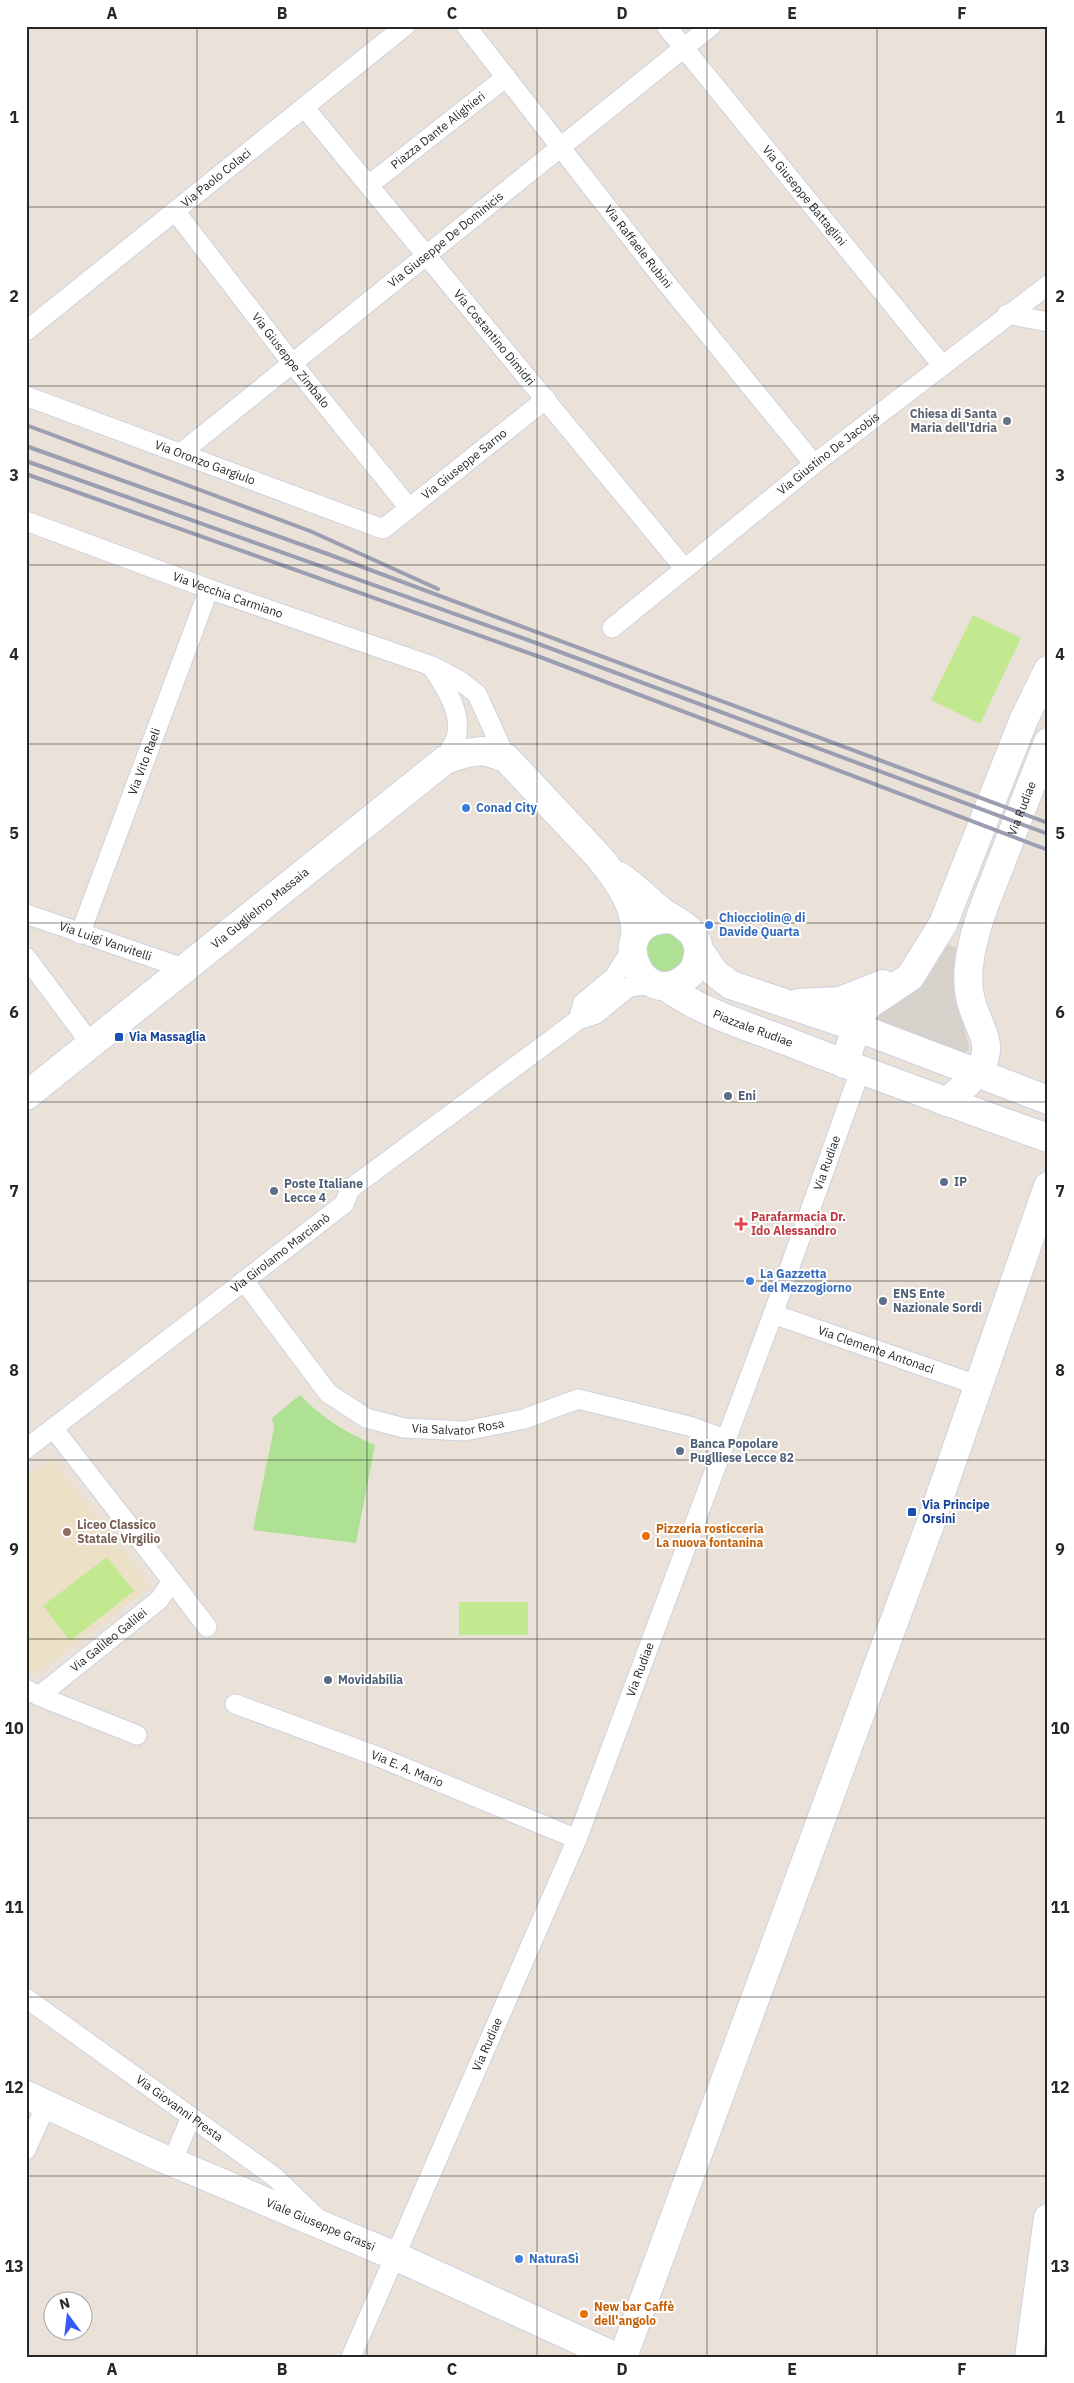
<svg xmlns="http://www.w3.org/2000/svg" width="1074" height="2383" font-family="'IBM Plex Sans',sans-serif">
<rect width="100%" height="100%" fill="#eae2d8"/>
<polygon fill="#ece0c7" points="52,1458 150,1587 36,1674 26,1670 26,1477"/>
<g fill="#aee194">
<circle cx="666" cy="952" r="20"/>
<path d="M300 1395C325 1420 343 1431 375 1445L356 1543 253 1530 274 1428 272 1418Z"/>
</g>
<g fill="#c2e890">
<polygon points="973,615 1021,638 980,724 931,700"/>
<polygon points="107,1557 134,1591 70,1641 43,1606"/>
<rect x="459" y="1602" width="69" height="33"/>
</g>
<polygon fill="#d6d2cb" points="945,943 960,950 956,989 958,1007 969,1046 969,1050 966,1052 958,1053 871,1020"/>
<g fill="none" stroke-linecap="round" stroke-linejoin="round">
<defs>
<g id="street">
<path id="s1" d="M466 26 664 280 814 464"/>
<path id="s2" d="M666 26 942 365"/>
<path id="s3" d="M304 107 684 568"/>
<path id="s4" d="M369 185 506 77"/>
<path id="s5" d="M175 211 292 363 409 508"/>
<polyline points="1007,314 1048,322"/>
<path id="s6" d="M26 331 405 26"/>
<path id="s7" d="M26 396 383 529 546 399"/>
<path id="s8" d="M181 453 711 26"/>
<path id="s9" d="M26 521 209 589 432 666 459 680 477 694 506 758"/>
<path id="s10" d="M612 628 814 464 1048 285"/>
<path d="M432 667C445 687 463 713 456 738 453 745 448 753 445 760"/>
<path id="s11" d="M26 914 183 968"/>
<path id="s12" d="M80 934 209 589"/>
<polyline points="26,957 91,1044"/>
<polyline points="578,1020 583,1003 614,977 632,949"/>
<path id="s13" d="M244 1281 328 1393 366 1418 404 1428 465 1431 524 1419 578 1399 689 1426 725 1439"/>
<path id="s14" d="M773 1314 977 1385"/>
<path id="s15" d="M26 1449 344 1204 350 1189 578 1020 596 1014 629 987 655 984"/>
<polyline points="172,1581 207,1627"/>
<path id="s16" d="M26 1689 39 1696 159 1600 172 1581 53 1428"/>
<polyline points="39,1696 137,1735"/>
<path id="s17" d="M235 1704 379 1757 577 1839"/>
<path id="s18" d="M26 1998 276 2178 318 2219"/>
<polyline points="26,2150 46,2105"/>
<polyline points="172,2162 191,2117"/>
<path id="s19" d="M351 2357 577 1839 773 1314 860 1071"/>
</g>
<g id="secondary">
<path d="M619 876C634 886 646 898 660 910 677 923 702 930 698 956 697 963 694 971 688 976 640 1018 600 917 672 919"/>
<polyline points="699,950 715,973 731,985 856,1027 1048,1100"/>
<path id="s20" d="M665 986C702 1013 747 1026 789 1042 875 1076 961 1107 1048 1138"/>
<polyline points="799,1003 840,1001 883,984"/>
<polyline points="844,1064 862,1012 871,1003 910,977 943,924 1024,719 1048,670"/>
<path id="s21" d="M26 1096 445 760 466 753 484 751 506 758 599 857C618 880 638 908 635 938"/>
<path id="s22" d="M946 1102C1026 1040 960 1035 969 965 973 929 988 897 1001 863 1016 823 1032 783 1048 742"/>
<path id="s23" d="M26 2095 153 2154 395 2256 616 2357"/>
<polyline points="623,2357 932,1519 1048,1186"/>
<polyline points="1029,2357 1048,2218"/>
</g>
</defs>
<use href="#street" stroke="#ced1e0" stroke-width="21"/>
<use href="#secondary" stroke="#ced1e0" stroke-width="30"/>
<use href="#street" stroke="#fff" stroke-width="19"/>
<use href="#secondary" stroke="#fff" stroke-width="28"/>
<g stroke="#9b9eb1" stroke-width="4">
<polyline points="26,425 310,531 438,589"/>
<polyline points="26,446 325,553 1048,823"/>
<polyline points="26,461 528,640 1048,834"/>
<polyline points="26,474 540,657 1048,850"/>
</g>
</g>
<path fill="none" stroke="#272727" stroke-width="1" stroke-opacity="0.55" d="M197 26V2357M367 26V2357M537 26V2357M707 26V2357M877 26V2357M26 207H1048M26 386H1048M26 565H1048M26 744H1048M26 923H1048M26 1102H1048M26 1281H1048M26 1460H1048M26 1639H1048M26 1818H1048M26 1997H1048M26 2176H1048"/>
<circle fill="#6b7280" stroke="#fff" stroke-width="2" cx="1007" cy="421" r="5"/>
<g fill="#3f7fe0" stroke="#fff" stroke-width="2">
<circle cx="466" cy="808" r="5"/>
<circle cx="709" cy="925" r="5"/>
<circle cx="750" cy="1281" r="5"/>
<circle cx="519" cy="2259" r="5"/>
</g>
<g fill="#1a4fb4" stroke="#fff" stroke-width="2">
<rect x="114" y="1032" width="10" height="10" rx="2.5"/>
<rect x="907" y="1507" width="10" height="10" rx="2.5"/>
</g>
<g fill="#5c6f8a" stroke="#fff" stroke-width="2">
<circle cx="728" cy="1096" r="5"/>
<circle cx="944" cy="1182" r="5"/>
<circle cx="274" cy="1191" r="5"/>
<circle cx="883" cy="1301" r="5"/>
<circle cx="680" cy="1451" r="5"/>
<circle cx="328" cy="1680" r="5"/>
</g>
<path fill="#e0444e" stroke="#fff" stroke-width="2" d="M738.5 1216.5h5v5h5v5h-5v5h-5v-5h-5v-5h5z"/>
<circle fill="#8d6e63" stroke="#fff" stroke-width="2" cx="67" cy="1532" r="5"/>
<g fill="#e8710a" stroke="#fff" stroke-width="2">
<circle cx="646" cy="1536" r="5"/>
<circle cx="584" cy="2314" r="5"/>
</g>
<g text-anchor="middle" stroke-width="4" stroke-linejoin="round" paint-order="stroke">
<g font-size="12" fill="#272727" stroke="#fff">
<text dy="4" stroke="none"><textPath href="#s4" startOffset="88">Piazza Dante Alighieri</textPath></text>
<text dy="4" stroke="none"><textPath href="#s6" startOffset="244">Via Paolo Colaci</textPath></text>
<text dy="4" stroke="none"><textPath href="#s2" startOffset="219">Via Giuseppe Battaglini</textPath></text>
<text dy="4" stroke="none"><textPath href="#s8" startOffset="340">Via Giuseppe De Dominicis</textPath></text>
<text dy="4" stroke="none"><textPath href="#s1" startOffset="280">Via Raffaele Rubini</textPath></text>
<text dy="4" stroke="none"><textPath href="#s3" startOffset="299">Via Costantino Dimidri</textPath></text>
<text dy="4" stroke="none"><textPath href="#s5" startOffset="189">Via Giuseppe Zimbalo</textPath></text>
<text dy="4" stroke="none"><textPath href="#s10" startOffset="278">Via Giustino De Jacobis</textPath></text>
<text dy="4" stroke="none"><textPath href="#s7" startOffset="191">Via Oronzo Gargiulo</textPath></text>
<text dy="4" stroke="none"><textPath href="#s7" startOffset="485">Via Giuseppe Sarno</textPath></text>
<text dy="4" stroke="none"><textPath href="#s9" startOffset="215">Via Vecchia Carmiano</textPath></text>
<text dy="4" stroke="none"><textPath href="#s12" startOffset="184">Via Vito Raeli</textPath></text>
<text dy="4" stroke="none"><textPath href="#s22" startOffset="321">Via Rudiae</textPath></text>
<text dy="4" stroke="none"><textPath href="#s21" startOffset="300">Via Guglielmo Massaia</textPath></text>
<text dy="4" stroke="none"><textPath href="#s11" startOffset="84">Via Luigi Vanvitelli</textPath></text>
<text dy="4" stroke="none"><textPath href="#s20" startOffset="98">Piazzale Rudiae</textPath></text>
<text dy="4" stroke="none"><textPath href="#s19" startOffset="1286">Via Rudiae</textPath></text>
<text dy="4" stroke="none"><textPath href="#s15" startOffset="321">Via Girolamo Marcianò</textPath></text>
<text dy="4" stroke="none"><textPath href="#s14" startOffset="109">Via Clemente Antonaci</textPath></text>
<text dy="4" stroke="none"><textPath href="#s13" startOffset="279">Via Salvator Rosa</textPath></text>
<text dy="4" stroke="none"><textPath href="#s16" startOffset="104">Via Galileo Galilei</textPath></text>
<text dy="4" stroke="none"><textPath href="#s19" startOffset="746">Via Rudiae</textPath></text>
<text dy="4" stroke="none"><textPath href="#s17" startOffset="184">Via E. A. Mario</textPath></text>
<text dy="4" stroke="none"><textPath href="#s19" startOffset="341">Via Rudiae</textPath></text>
<text dy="4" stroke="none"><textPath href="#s18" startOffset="189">Via Giovanni Presta</textPath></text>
<text dy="4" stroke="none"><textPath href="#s23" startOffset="322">Viale Giuseppe Grassi</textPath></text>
</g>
<g font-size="12" font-weight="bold" fill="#5b616d" stroke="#fff" text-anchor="end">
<text x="997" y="418">Chiesa di Santa<tspan x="997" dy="14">Maria dell'Idria</tspan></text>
</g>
<g font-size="12" font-weight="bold" fill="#366cbe" stroke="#fff" text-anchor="start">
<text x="476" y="812">Conad City</text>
<text x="719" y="922">Chiocciolin@ di<tspan x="719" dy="14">Davide Quarta</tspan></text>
<text x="760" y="1278">La Gazzetta<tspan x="760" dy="14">del Mezzogiorno</tspan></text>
<text x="529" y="2263">NaturaSì</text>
</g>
<g font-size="12" font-weight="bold" fill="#164399" stroke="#fff" text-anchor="start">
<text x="129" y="1041">Via Massaglia</text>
<text x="922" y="1509">Via Principe<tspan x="922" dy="14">Orsini</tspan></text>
</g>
<g font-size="12" font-weight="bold" fill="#4e5e75" stroke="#fff" text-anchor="start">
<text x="738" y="1100">Eni</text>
<text x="954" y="1186">IP</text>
<text x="284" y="1188">Poste Italiane<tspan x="284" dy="14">Lecce 4</tspan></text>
<text x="893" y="1298">ENS Ente<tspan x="893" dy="14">Nazionale Sordi</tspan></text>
<text x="690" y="1448">Banca Popolare<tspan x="690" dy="14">Puglliese Lecce 82</tspan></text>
<text x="338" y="1684">Movidabilia</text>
</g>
<g font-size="12" font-weight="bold" fill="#be3a42" stroke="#fff" text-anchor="start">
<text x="751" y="1221">Parafarmacia Dr.<tspan x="751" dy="14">Ido Alessandro</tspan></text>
</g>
<g font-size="12" font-weight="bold" fill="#785e54" stroke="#fff" text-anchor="start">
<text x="77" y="1529">Liceo Classico<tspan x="77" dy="14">Statale Virgilio</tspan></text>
</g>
<g font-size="12" font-weight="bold" fill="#c56008" stroke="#fff" text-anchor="start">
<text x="656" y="1533">Pizzeria rosticceria<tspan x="656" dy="14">La nuova fontanina</tspan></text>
<text x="594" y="2311">New bar Caffè<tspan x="594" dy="14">dell'angolo</tspan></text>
</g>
</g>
<rect width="1074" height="2383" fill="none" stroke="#ffffff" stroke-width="55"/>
<g transform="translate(68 2316) rotate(345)"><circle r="24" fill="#ffffff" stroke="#a9a9a9"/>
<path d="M0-4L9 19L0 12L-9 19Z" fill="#375af7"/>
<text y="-8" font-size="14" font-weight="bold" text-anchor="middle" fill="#272727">N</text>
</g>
<rect x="28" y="28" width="1018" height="2328" fill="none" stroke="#272727" stroke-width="2"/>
<g font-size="16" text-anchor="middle" font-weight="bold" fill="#272727">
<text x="112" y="19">A</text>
<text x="282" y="19">B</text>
<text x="452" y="19">C</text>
<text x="622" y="19">D</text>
<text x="792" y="19">E</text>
<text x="962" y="19">F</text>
<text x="14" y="123">1</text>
<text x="1060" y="123">1</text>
<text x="14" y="302">2</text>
<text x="1060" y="302">2</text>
<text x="14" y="481">3</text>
<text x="1060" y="481">3</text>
<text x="14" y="660">4</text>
<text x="1060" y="660">4</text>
<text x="14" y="839">5</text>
<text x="1060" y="839">5</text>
<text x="14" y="1018">6</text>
<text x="1060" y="1018">6</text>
<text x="14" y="1197">7</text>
<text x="1060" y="1197">7</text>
<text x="14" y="1376">8</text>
<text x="1060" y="1376">8</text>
<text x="14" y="1555">9</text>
<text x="1060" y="1555">9</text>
<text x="14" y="1734">10</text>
<text x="1060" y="1734">10</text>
<text x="14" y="1913">11</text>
<text x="1060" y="1913">11</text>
<text x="14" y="2093">12</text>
<text x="1060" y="2093">12</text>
<text x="14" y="2272">13</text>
<text x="1060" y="2272">13</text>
<text x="112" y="2375">A</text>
<text x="282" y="2375">B</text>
<text x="452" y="2375">C</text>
<text x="622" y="2375">D</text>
<text x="792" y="2375">E</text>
<text x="962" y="2375">F</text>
</g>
</svg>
